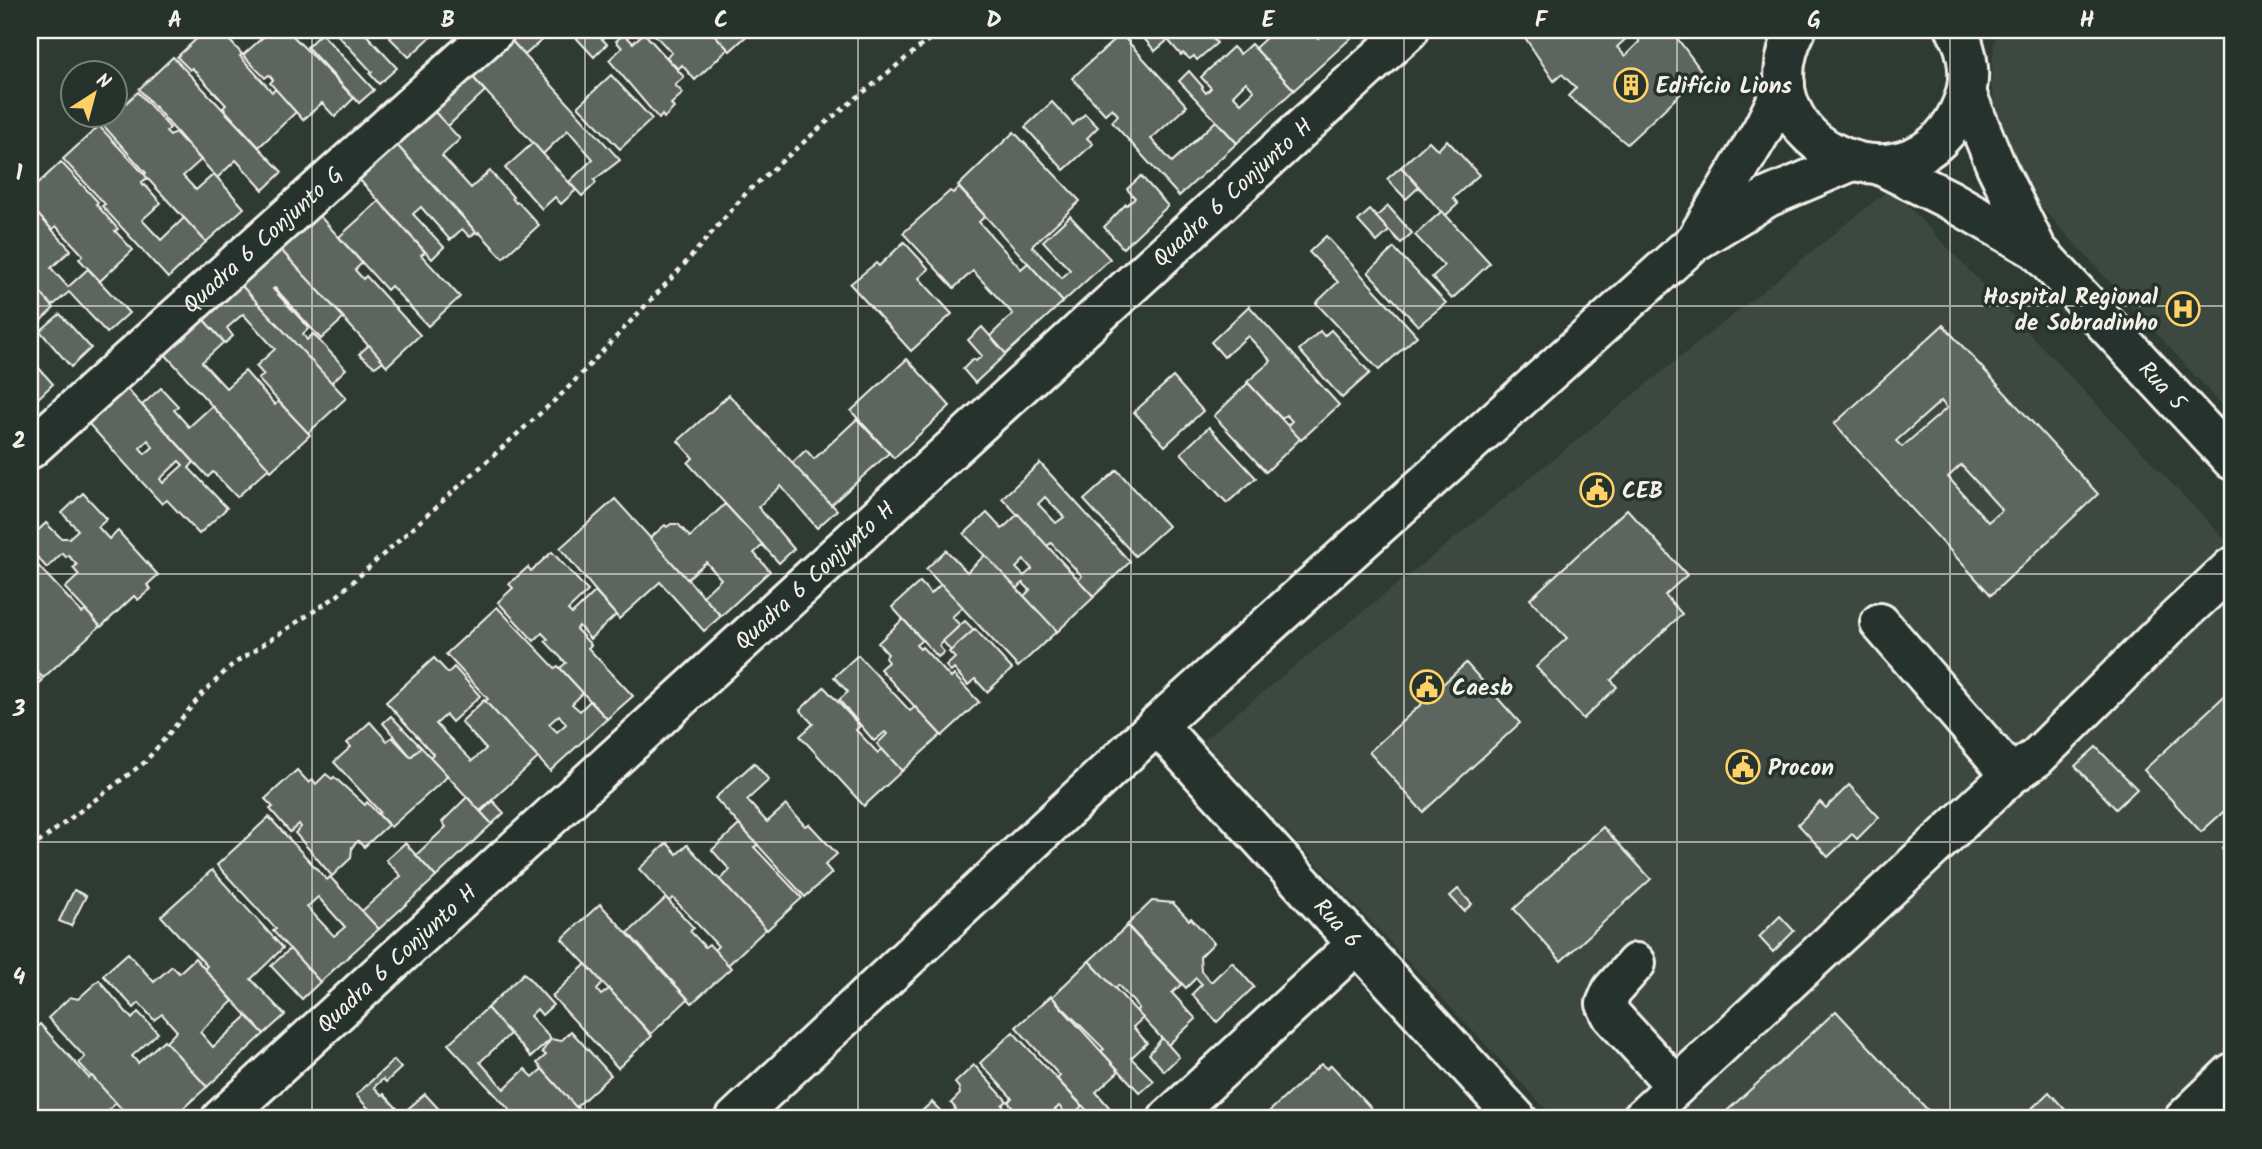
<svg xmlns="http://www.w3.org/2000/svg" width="2262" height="1149" font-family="Kalam,sans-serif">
<rect width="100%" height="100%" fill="#2e3b34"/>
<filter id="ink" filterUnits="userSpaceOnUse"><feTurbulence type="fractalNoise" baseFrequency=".0143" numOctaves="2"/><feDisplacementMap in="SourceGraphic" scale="14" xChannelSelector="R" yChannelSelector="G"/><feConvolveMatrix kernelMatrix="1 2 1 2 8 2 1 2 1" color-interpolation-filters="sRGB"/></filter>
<g filter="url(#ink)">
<g fill="#3c4841">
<polygon points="1999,30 2232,30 2232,416 2036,201 2003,146 1991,83 1994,42"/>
<polygon points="1891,188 2232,547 2232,1119 1555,1119 1202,741"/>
</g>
<g fill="#5c655e" stroke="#f4f1e8" stroke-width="2" fill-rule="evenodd">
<polygon points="206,30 220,30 242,54 240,56 272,92 276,89 296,112 259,147 223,108 226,105 192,68 190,70 177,57"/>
<polygon points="271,30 287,30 354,98 335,117 322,103 303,120 270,83 273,80 269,75 265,78 243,55"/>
<polygon points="333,30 362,30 397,68 379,84 370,74 372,72"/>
<polygon points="399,30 432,30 435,33 409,57 390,38"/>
<polygon points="516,30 553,30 525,55 508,37"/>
<polygon points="569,30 604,30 598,35 607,44 594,57"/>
<polygon points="650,30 710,30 728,49 695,80 682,65 678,69 666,57 672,53"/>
<polygon points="710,30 753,30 730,51"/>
<polygon points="1147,30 1214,30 1217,34 1212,38 1217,43 1197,60 1194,56 1190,59 1183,53 1181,55 1168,40 1155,51 1141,35"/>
<polygon points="1263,30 1286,30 1290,34 1294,30 1311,30 1318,38 1327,30 1344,30 1351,38 1294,90 1255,48 1268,36"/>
<polygon points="1520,30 1601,30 1606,35 1611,30 1631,30 1629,36 1617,47 1625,56 1639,42 1639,30 1671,30 1703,73 1627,144 1568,96 1576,88 1562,74 1554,81"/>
<polygon points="321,33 374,90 359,103 307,47"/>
<polygon points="644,33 684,77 675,85 683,93 671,104 674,108 664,118 662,115 659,119 609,60 622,48 616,41 624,34 633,43"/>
<polygon points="1121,34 1187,106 1151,139 1172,162 1216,121 1237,143 1179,196 1112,122 1118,115 1112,108 1105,114 1072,78"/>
<polygon points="508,37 620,160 594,180 596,183 582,196 569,182 593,159 568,130 543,154 469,73"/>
<path d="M1251 44 1294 90 1237 143 1179 81 1189 71 1203 87 1202 88 1206 93 1211 88 1201 77 1233 47 1240 54ZM1246 82 1254 91 1241 103 1233 95Z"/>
<polygon points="173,57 282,172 263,190 236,160 217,178 139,89"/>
<polygon points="469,73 485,91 448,126 431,108"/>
<polygon points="611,75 652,119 620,149 578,106"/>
<polygon points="138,92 170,128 166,132 170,136 175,132 201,160 183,176 196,190 214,174 244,208 206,242 147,178 144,174 146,173 102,124 111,116 116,116 116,112"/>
<polygon points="1052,102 1073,125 1085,114 1098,127 1087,138 1093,144 1064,170 1025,127"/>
<polygon points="431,108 460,139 442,156 471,188 490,171 513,197 512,198 516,203 518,202 539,225 503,258 479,232 478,234 394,142"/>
<polygon points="99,126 144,174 147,178 142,182 143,186 145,185 161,203 142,220 161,240 184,218 206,242 168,278 102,206 105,204 63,159"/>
<polygon points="1014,132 1080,201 1032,246 1062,278 1070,270 1043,241 1070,216 1110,259 1063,302 958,186"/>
<polygon points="1447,140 1479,175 1453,198 1458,204 1445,216 1401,167 1429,141 1438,150"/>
<polygon points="394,142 476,232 470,237 462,229 450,240 421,207 413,214 444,247 432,259 357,177"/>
<polygon points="533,143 576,190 561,204 555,197 542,209 505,168"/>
<polygon points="61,162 98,202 96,204 118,229 115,231 133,250 100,281 79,259 83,255 56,226 52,230 30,206 30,191"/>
<polygon points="1401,167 1419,187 1406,199 1387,179"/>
<polygon points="1141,176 1168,206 1123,248 1104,227 1126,204 1127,205 1135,198 1127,189"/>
<polygon points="959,188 985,216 979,222 1021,269 1028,263 1063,302 1006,354 990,336 1013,314 973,271 954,288 903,233 950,191 953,193"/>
<polygon points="379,201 425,252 421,255 460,297 428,326 391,286 387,290 339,237"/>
<polygon points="30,206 71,250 51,268 68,287 88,269 129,313 107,333 69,292 52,306 30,281"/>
<polygon points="1388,206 1412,233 1401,243 1376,217"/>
<polygon points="1370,210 1389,231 1377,242 1358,221"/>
<polygon points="1442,211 1490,263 1452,299 1432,277 1444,266 1415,235"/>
<polygon points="317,213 362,263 355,270 363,279 366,276 420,335 387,366 279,248"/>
<polygon points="1326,236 1417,336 1379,370 1316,303 1338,282 1309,252"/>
<polygon points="904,242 929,269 919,278 952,314 911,351 850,284 876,263 879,266"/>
<polygon points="279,248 344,318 321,339 275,288 273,289 309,328 303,334 307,340 313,334 346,369 331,383 240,284"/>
<polygon points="1394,248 1446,303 1418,326 1368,272"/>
<polygon points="30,281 54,308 30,331"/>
<polygon points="240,284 346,398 308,433 258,379 264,375 256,366 275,349 243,314 227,328 233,336 225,343 202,318"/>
<polygon points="1249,306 1339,405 1301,440 1287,426 1292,421 1286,415 1282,419 1247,382 1271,361 1248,336 1224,357 1211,342"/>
<polygon points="60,314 91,348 71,367 40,331"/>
<polygon points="202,318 224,342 202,362 226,388 245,371 275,405 278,401 310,435 271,471 164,353"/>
<path d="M1943 325 2098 494 1991 595 1834 424ZM1941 401 1947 408 1902 447 1896 441ZM1961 465 2002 510 1988 522 1948 477Z"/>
<polygon points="982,327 1006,354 975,383 963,369 973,359 976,361 982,356 968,340"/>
<polygon points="1331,330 1370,373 1342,398 1299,350 1320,331 1324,336"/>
<polygon points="369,345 383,361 375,367 359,354"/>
<polygon points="30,358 53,384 30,406"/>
<polygon points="907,359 950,406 894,458 851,411"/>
<polygon points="1173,377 1203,411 1165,446 1134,412"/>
<polygon points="1248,383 1300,439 1266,472 1214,416"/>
<path d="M126 388 194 462 189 468 227 508 199 534 167 500 162 504 88 423ZM148 440 153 447 145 454 140 448ZM179 461 183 465 163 483 160 479Z"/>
<polygon points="161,388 178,406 174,410 189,427 212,406 269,468 237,497 213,472 208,477 142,405"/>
<polygon points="729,395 837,510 817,528 781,486 758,507 794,549 779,563 688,463 693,458 678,441"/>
<polygon points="857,419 889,453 831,505 792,463 806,450 814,459"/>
<polygon points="1209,427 1256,478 1227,503 1181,453"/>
<path d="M1040 463 1130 562 1094 596 1078 580 1082 576 1051 543 1047 546 1002 498ZM1045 497 1064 517 1056 523 1038 504Z"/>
<polygon points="1117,470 1168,526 1135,556 1084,500"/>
<polygon points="83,493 107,519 98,527 109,539 118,531 158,575 147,585 151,589 138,600 134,596 101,627 65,588 79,575 73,568 77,565 68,555 66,557 62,553 47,568 30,549 30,538 46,523 61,538 69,538 78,530 62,513"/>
<polygon points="615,499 721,616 704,631 660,582 619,619 560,548"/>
<polygon points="725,504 763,545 754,553 770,571 721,616 703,596 721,579 706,562 687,579 650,538 665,525 667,527 671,524 678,524 690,537"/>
<polygon points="1627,509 1687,575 1665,595 1682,614 1611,680 1617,687 1583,719 1536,667 1567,638 1530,599"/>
<path d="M987 513 1002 529 1018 514 1094 597 1057 632 1024 596 1030 590 1023 583 1017 589 964 534ZM1024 560 1032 569 1024 576 1016 568Z"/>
<polygon points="946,550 967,572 985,555 1057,631 1018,667 926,569"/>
<polygon points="552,552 588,591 568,610 572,614 595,592 616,615 590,639 579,626 576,629 591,645 588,648 633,696 607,719 560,668 566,663 545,641 548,639 542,633 534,641 498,602 513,588 509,584 528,567 531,571"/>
<polygon points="30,557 82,613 86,611 100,626 43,678 30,664"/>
<polygon points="920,582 931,594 941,584 963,607 952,617 960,625 939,646 944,652 938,657 892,607"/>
<path d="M497 607 555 668 558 666 583 693 572 704 580 711 590 701 607 719 550 771 485 701 488 699 446 654ZM559 715 566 724 557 732 549 724Z"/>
<polygon points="903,619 922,640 916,645 920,649 922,647 951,678 954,675 979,702 942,736 880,669 888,662 885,658 888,654 878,643"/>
<polygon points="965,621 974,630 951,651 943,641"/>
<polygon points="975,629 1012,669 987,692 975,679 968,685 954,669 951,672 946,666 955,658 949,652"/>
<polygon points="858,655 910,711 915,707 941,735 902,771 877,744 887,734 885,732 874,741 839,700 848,692 834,677"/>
<polygon points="434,658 448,673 454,667 480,696 452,722 446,715 436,724 472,761 486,749 461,722 484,700 538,758 480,811 430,757 433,754 386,702"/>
<polygon points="1466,663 1520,723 1423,812 1369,752"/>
<polygon points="30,668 42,681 30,692"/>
<polygon points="824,687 860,726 856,730 878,753 882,749 902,771 864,806 800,736 813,724 800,710"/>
<polygon points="2232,689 2232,804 2201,832 2144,770"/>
<polygon points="391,716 421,747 411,757 383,723"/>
<polygon points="370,722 387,741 392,737 411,757 421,747 447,775 445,779 391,827 378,814 380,812 334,762 351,747 347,743"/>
<polygon points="2096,747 2137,789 2116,809 2075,766"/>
<polygon points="754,763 769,780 747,800 767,822 786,805 805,826 809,824 837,854 825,865 832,873 805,897 715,798"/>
<polygon points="297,770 309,783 313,780 316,784 326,774 332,779 334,777 365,805 367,802 388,825 364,847 358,841 352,847 351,858 332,876 295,833 301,827 299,824 290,832 270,809 273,807 265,799"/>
<polygon points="1849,785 1879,817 1857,839 1852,834 1828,857 1798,824 1820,802 1826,808"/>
<polygon points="467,797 492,824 436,877 416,855 446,827 442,822"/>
<polygon points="493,801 504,813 492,824 481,812"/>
<path d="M269 817 327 880 330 877 379 929 320 982 273 931 276 929 217 865ZM318 897 345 927 334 936 307 907Z"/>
<polygon points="739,825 758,845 754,847 802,898 767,930 720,880 730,870 712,850"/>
<polygon points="1603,827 1651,879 1561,961 1514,909"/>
<polygon points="2232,839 2232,857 2231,858 2222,848"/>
<polygon points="405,843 436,877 379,929 362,911 401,876 386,860"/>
<polygon points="667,843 677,854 687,845 766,929 728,965 714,950 718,946 673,898 669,901 639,869"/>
<polygon points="212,870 283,948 251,979 285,1015 264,1034 204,969 207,966 161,916"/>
<polygon points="1458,889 1472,904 1464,911 1450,896"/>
<polygon points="74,890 86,896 71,926 59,921"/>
<polygon points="666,898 694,928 690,931 705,947 709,944 731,968 692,1003 628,933"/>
<polygon points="1152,901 1173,903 1189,920 1191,918 1214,943 1200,957 1201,971 1211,982 1232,962 1254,987 1217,1022 1192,994 1202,984 1196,978 1186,988 1127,925"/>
<polygon points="600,904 688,999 651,1034 562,939"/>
<polygon points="1780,916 1794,931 1773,952 1759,937"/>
<polygon points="1127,926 1182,984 1172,993 1196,1019 1168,1045 1136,1011 1139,1008 1118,985 1115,989 1089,961"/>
<polygon points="290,949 320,982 302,999 271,966"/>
<polygon points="128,953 154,982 172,966 179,973 195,958 233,1001 200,1032 213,1047 247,1016 264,1034 207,1087 166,1042 177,1031 162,1014 154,1020 139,1003 134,1008 103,975"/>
<polygon points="1089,961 1143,1018 1133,1027 1147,1043 1131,1058 1154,1081 1140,1093 1101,1051 1104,1049 1052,997"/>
<polygon points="586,964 603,983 597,990 601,995 609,989 652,1036 618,1068 552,996"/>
<polygon points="524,973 553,1005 542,1015 537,1009 530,1016 551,1039 531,1057 487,1008"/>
<polygon points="99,980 132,1019 138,1012 158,1033 132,1056 138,1063 164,1040 207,1087 171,1119 131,1119 79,1063 85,1057 48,1018 70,997 78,999"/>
<polygon points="1051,996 1119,1071 1096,1092 1116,1115 1112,1119 1095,1119 1060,1082 1057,1079 1060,1076 1016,1027"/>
<polygon points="487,1008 510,1034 480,1062 504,1089 525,1069 533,1077 542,1069 584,1115 579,1119 518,1119 448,1044"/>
<polygon points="1836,1011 1936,1119 1718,1119 1772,1070"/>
<polygon points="40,1024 89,1078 92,1076 116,1103 99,1119 30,1119 30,1034"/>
<polygon points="571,1031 611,1075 576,1107 537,1063 546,1055 542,1052 551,1039 561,1041"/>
<polygon points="1013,1032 1082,1106 1070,1118 1059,1106 1045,1119 1024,1119 1008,1102 1012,1098 980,1063"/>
<polygon points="1162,1038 1179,1057 1164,1071 1149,1054"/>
<polygon points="394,1060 401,1068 386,1082 383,1079 374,1087 382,1095 384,1094 402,1114 425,1094 448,1119 378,1119 368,1108 356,1095"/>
<polygon points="1321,1064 1327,1069 1331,1065 1371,1108 1366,1112 1371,1118 1261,1119"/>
<polygon points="974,1065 1007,1101 1002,1105 1016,1119 954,1119 949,1114 956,1109 951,1103 960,1094 959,1088 955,1083"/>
<polygon points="2049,1092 2068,1113 2062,1119 2021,1119"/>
<polygon points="932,1102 948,1119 913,1119"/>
</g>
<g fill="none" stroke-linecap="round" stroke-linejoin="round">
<defs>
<g id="minor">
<path d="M1796 30C1737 146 1916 225 1963 102 1972 80 1969 50 1956 30"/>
<path id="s1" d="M1966 93 1996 166 2037 250 2232 460"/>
<polyline points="1882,166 1950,200 2037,250"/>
<polyline points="1699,235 1762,130 1785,84"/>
<path id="s2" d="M30 449 495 30"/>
<polyline points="1880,623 2011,775"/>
<path id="s3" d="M1157 725 1517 1119"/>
<polyline points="1636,963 1612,990 1606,1004 1612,1016 1676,1086"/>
<path id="s4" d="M221 1119 1409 30"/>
<polyline points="735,1119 1157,725 1694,242 1768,197 1850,162"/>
<polyline points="1168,1119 1357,944"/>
<polyline points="1641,1119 2011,775 2036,758 2173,622 2232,567"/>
<polyline points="2184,1119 2232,1073"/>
</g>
</defs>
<use href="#minor" stroke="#f4f1e8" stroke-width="44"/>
<polyline stroke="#f4f1e8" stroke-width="4.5" stroke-dasharray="5 5" stroke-linecap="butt" points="30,849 145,762 203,693 232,665 337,596 564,392 681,268 748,191 829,120 941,30"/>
<use href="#minor" stroke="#26332d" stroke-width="38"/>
</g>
</g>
<path fill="none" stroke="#f4f1e8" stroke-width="2" stroke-opacity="0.55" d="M312 30V1119M585 30V1119M858 30V1119M1131 30V1119M1404 30V1119M1677 30V1119M1950 30V1119M30 306H2232M30 574H2232M30 842H2232"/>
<defs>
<symbol id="building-ring" viewBox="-11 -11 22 22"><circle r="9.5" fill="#26332d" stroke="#ffd166" stroke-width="1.5"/><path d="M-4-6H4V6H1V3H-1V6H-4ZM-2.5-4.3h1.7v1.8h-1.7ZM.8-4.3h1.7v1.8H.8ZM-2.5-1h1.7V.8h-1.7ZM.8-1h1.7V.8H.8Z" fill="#ffd166"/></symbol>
<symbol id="hospital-ring" viewBox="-11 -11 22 22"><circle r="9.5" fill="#26332d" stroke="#ffd166" stroke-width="1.5"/><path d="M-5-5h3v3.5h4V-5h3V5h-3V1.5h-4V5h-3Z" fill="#ffd166"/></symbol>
<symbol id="civic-ring" viewBox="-11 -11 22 22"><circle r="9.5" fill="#26332d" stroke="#ffd166" stroke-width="1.5"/><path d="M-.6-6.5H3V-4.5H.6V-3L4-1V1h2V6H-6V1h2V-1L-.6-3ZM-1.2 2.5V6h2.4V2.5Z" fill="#ffd166"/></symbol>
</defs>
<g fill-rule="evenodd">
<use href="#building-ring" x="1612" y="66" width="38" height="38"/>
<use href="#hospital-ring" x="2164" y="290" width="38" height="38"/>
<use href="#civic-ring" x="1578" y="471" width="38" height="38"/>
<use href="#civic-ring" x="1408" y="668" width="38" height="38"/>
<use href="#civic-ring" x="1724" y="748" width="38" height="38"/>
</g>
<g text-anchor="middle" stroke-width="7" stroke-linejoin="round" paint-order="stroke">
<g font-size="23" font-weight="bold" fill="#f4f1e8" stroke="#26332d" text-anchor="start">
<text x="1656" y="93">Edifício Lions</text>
<text x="2158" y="304" text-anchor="end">Hospital Regional<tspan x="2158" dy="26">de Sobradinho</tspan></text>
<text x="1622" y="498">CEB</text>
<text x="1452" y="695">Caesb</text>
<text x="1768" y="775">Procon</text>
</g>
<g font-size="23" fill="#f4f1e8" stroke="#26332d">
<text dy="8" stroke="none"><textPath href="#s4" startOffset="1372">Quadra 6 Conjunto H</textPath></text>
<text dy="8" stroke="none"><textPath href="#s2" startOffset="313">Quadra 6 Conjunto G</textPath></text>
<text dy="8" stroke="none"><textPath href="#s1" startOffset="357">Rua 5</textPath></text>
<text dy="8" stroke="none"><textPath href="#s4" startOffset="805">Quadra 6 Conjunto H</textPath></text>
<text dy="8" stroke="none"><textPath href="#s3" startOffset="268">Rua 6</textPath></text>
<text dy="8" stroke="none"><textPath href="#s4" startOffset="238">Quadra 6 Conjunto H</textPath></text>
</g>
</g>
<rect width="2262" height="1149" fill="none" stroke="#26332d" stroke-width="77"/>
<g transform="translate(94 94) rotate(36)"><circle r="33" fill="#26332d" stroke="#787f78" stroke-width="2"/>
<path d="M0-5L12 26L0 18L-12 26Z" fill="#ffd166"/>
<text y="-10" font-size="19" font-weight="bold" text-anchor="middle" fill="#f4f1e8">N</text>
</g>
<rect x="38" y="38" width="2186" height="1072" fill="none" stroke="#f4f1e8" stroke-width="2.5"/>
<g font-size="23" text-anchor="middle" font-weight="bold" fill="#f4f1e8">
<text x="175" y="27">A</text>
<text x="448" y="27">B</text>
<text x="721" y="27">C</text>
<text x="994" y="27">D</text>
<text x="1268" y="27">E</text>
<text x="1541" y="27">F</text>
<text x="1814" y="27">G</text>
<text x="2087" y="27">H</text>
<text x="19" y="180">1</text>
<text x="19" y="448">2</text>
<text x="19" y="716">3</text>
<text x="19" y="984">4</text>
</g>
</svg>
